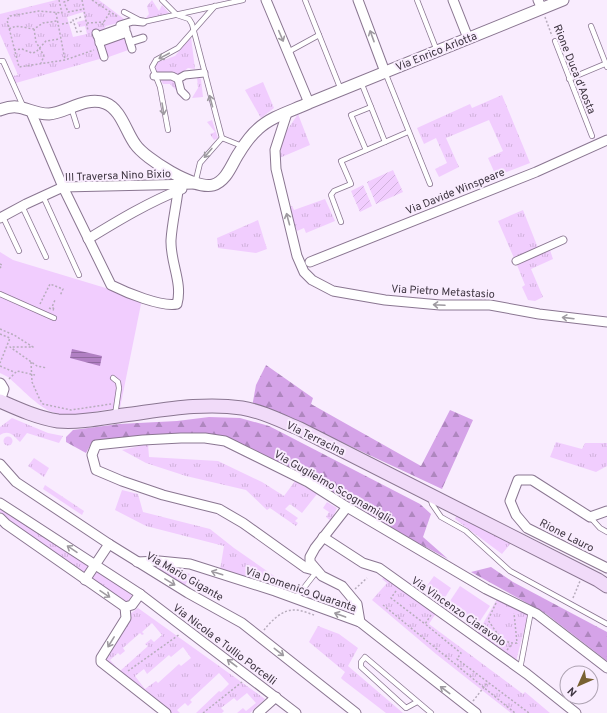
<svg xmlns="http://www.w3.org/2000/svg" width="607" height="713" font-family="Overpass,sans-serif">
<defs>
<pattern id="forest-firs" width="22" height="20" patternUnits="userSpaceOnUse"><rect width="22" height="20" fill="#d5a3e8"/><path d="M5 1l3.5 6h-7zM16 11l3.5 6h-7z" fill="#ae86be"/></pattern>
<pattern id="park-tufts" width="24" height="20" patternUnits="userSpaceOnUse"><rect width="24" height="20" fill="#f1cdfe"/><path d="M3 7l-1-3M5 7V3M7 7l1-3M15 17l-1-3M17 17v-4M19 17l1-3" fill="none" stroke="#d0b1db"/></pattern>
<pattern id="garden-furrows" width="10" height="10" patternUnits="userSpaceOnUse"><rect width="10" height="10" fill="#f1cdfe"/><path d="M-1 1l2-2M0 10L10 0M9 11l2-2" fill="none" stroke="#d0b1db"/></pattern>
<pattern id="water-rules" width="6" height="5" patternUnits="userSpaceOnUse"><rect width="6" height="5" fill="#b180c3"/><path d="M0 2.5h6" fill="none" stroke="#916aa0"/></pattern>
</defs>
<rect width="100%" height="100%" fill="#f9ecfe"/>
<g fill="url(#forest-firs)">
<polygon points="266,365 313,398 311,404 421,466 450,410 473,420 442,489 290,418 252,407 256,385"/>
<polygon points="209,417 240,418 269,426 420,504 431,514 423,537 448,559 387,526 311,478 236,441 200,434 92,442 86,453 66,442 66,437 73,430 119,424 177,421"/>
<polygon points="491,567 513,582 607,632 607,661 545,613 471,572"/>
</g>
<g fill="url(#park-tufts)" fill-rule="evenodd">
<path d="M56 0H99L124 19 122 22 106 26 102 32 103 58 16 83 13 76 18 75 0 34V14ZM83 12 85 20 77 22 79 27 85 26 87 34 73 37 67 17Z"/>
<polygon points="152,0 159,11 162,5 169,13 145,19 149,14 147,6"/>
<polygon points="191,37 195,69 188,68 178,76 157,74 154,69 158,62 175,56"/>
<polygon points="163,77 175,80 180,94 170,84 163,84 160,78"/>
<polygon points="197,77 201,79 203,97 192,98 198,88"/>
<polygon points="263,82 274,108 261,118 245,90"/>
<polygon points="502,95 530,163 496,176 488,158 503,151 489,120 446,138 459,167 439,177 435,169 447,163 436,138 424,144 417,128 470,104 472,108"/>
<polygon points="298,114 310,145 277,159 280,155 283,136"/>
<polygon points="212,120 218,138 214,140 210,134 215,132 207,122"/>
<polygon points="325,199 335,221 306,233 304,228 297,231 288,207 292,206 294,210"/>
<polygon points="523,210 538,248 514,258 498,221"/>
<polygon points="258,220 267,249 256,253 218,248 217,238"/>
<polygon points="550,250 553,259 531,269 543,297 535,301 528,300 522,287 525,285 517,265"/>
<path d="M12 418 48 433 63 436 59 443 27 433 20 442C14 436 9 429 0 435V427Z"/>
<circle cx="8" cy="441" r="4.5"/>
<polygon points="556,442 582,449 585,443 607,443 607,466 596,472 550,457"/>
<polygon points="148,444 149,457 218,461 262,482 284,496 295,481 317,494 302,513 290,504 285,509 298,518 295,521 298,523 296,526 270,508 267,510 246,490 186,476 146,463 122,450"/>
<polygon points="34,458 49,468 44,477 28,466"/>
<polygon points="45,485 84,511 82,515 43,489"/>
<polygon points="122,490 138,494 143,512 210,529 234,548 290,587 220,570 224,546 146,526 115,510"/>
<polygon points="327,502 337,508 331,521 326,517 329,512 323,508"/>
<polygon points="0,507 88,566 83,575 9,522 0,512"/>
<polygon points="457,514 511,543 502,554 455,519"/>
<polygon points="161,566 176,568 190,574 185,586 159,569"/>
<polygon points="97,571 132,595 126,604 91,580"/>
<polygon points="385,576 436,613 429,624 523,694 525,692 550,713 511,713 436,654 372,600 387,583 382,579"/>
<polygon points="497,599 528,615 516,661 477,634"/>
<path d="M138 608 265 699 250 713H237L243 708 246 711 256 703 247 693 237 701 234 698 221 708 224 711 222 713H196L219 691 221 692 229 684 219 673 190 700 192 702 188 706 185 703 177 710 180 713H166L120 677 105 659 130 614ZM152 623 162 635 154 642 151 639 145 644 148 646 120 671 110 660 118 653 120 655 125 651 123 648 140 633 142 635 144 634 142 632ZM183 647 191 658 181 666 179 664 158 683 156 681 145 689 135 676 144 669 147 674 169 655 171 657Z"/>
<polygon points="318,626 339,634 358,648 348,666 403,713 386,713 343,680 341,678 345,672 309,642"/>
</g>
<g fill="url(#garden-furrows)">
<polygon points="393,170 403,192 376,204 367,182"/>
<polygon points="363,185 372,206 360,212 351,191"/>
</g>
<g fill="#f1cdfe">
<polygon points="126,35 131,49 106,58 101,43"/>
<path d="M0 252 13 260 142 299 120 408C99 409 73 420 52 412 38 407 20 387 8 377L0 373Z"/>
<polygon points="434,576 451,588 444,599 426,587"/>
<polygon points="460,586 490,606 478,624 448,604"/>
</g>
<polygon fill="url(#water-rules)" points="72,349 102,356 100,366 70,358"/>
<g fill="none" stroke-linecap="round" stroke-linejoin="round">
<defs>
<g id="service">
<polyline points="162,0 177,15 189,19 192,24 222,138"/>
<polyline points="305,0 341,90"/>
<polyline points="417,0 437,51"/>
<polyline points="124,12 143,22 243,0"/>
<polyline points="591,26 607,67"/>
<polyline points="555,41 592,136"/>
<polyline points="288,52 319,35"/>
<polyline points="0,61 3,61 23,106"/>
<polyline points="385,72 430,184"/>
<polyline points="569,79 607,63"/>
<polyline points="361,82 385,142 408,132"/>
<polyline points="71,107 77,126"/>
<polyline points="168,130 160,87 152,67 156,60 178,48 215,6"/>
<polyline points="222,138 242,146"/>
<polyline points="366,150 351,115 371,107"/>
<polyline points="195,184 200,163 222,138"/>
<polyline points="43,196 79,275"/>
<polyline points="22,206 46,257"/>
<polyline points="3,217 19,251"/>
<polyline points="341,222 331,195 334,191 351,184 341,161 385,142"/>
<polyline points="0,294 54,318"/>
<polyline points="113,378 118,382 119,388 115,415"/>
<polyline points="430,497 432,504 441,517 466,531 510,571 607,624"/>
<polyline points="590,517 600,528 607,532"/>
<polyline points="296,598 317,571"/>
<polyline points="520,669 531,611"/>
<polyline points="417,702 406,708 361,667 361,662 365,657 431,713"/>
</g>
<g id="pedestrian">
<polyline points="120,25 133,21 143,22"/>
<polyline points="96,33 97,36 125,26 126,29 98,38 104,57"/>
<polyline points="130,42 143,38"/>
<polyline points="99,43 127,33 132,49"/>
<polyline points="154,76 172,76 178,79"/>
<polyline points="186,96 181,91 178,79 185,75 204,73"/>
<polyline points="516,261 563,240"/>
</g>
<g id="minor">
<polyline points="266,0 309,103"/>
<polyline points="358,0 385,72"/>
<polyline points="453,0 468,38"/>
<polyline points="538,0 542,9"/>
<path d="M31 112 63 187 111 285C127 293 161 307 177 304 183 283 170 262 171 240 172 224 176 207 178 191"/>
<polyline points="287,113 275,150 276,169 297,256 304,272 312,280 333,291 385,300 440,305 490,305 539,314 607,322"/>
<polyline points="0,218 26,204 63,187 195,184"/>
<path d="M88 239C119 220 149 202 182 189"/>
<polyline points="310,262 536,172 607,140"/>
<polyline points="0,464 16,482 109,544 188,593 242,623 356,713"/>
<polyline points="0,503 140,594 296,713"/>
<polyline points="347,507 315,548 310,557 310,562 322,576 342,586 357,604 360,622"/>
<polyline points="607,511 590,517 532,480 518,480 510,501 516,515 527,528 607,568"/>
<polyline points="0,518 6,524 125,607"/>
<polyline points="323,537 363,563 379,568 393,578 527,674 576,713"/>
<polyline points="137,562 159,561 190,564 275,591 360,622 476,713"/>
<polyline points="317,571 306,568 243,523 219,509 163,495 122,481 96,470 92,455 96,445 143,440 181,438 205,438 225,441 308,482 347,507 486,589 537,614 607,668"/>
<polyline points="85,580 109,544"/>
<polyline points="125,607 126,618 101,658 101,662 166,713"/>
<polyline points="125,607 132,605 140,594"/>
<polyline points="258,713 276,697"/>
</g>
<g id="tertiary">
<path d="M0 110C22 101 28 114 49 114 66 113 85 96 105 103 121 109 126 132 135 144 145 159 195 190 213 185 227 181 232 163 239 153 244 145 251 135 258 129 272 116 292 111 309 103L563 0"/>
<polyline points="0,384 3,389 0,398"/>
</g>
<path id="secondary" d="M0 401C18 409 38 418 58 421 79 423 103 418 124 415 163 410 203 402 242 408 262 411 281 421 300 429L598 580 607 586"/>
</defs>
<use href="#service" stroke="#8a7691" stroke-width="6"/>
<use href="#pedestrian" stroke="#8a7691" stroke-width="9"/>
<use href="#minor" stroke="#8a7691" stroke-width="11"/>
<use href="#tertiary" stroke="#8a7691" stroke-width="13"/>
<use href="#secondary" stroke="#8a7691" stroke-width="15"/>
<g stroke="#b7acbc" stroke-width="1.5" stroke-dasharray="2 2" stroke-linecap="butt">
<polyline points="59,0 62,13 39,11 10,16 7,20 19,67 65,60 94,50"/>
<polyline points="69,0 64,2 68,12 84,9"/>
<polyline points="82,0 88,31"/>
<polyline points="92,0 118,17"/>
<polyline points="56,13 65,60"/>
<polyline points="81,17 73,20 77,32 83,31"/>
<polyline points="545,17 552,36"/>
<polyline points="87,23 104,22"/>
<polyline points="62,24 73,22"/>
<polyline points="102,25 110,12"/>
<path d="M9 29C18 24 24 28 34 29L43 23 57 21"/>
<polyline points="34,29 36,42 44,56 41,63"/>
<polyline points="14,50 22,49 32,53 36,52 46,41 60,39"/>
<polyline points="0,264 2,265 0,268"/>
<polyline points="40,304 50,284 63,289 60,296"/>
<polyline points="49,308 54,310"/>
<polyline points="54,309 52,307 55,300"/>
<polyline points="0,329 14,335 33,347 10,347 37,366 47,368"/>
<polyline points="0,334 10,338 0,363"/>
<polyline points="31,362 32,382 40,400 43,404 71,410 111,404"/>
<polyline points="0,366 14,372"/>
<polyline points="9,379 17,371 35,375"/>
<polyline points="355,589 367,578"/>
<polyline points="396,591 391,598 425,624"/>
<polyline points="573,598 580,581"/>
<path d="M496 603 488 620C495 630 503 645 517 643L514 613"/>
<polyline points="383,605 515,713"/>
<polyline points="431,615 425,624 461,653 457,659 529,713"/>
<path d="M264 630C271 621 283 609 295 610 301 610 308 613 314 615"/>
<polyline points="507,650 512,644"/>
<polyline points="128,671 180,634"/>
<polyline points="473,701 488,682"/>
<polyline points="203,713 242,682"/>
</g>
<use href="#service" stroke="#fff" stroke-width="4.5"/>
<use href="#pedestrian" stroke="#fff" stroke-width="7"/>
<use href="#minor" stroke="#fff" stroke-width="9"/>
<use href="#tertiary" stroke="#fff" stroke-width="11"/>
<use href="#secondary" stroke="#f1dbf9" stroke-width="13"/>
</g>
<defs><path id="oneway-shaft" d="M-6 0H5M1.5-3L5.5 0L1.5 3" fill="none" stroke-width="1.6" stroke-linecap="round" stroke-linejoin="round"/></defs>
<g stroke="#9e9aa0">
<use href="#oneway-shaft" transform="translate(281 36) rotate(67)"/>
<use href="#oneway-shaft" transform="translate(372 36) rotate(-110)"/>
<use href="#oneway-shaft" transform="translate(164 56) rotate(152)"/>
<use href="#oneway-shaft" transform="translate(211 101) rotate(-105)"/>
<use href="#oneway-shaft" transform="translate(163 109) rotate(81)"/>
<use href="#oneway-shaft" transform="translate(208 153) rotate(130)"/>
<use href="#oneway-shaft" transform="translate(288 219) rotate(-105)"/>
<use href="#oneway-shaft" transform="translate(439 305) rotate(-177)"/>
<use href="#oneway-shaft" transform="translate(568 318) rotate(-173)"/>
<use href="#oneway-shaft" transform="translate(72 549) rotate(-146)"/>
<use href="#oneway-shaft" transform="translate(217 573) rotate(-162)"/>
<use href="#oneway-shaft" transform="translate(170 582) rotate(31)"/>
<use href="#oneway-shaft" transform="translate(105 594) rotate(34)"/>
<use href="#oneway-shaft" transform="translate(340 615) rotate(-160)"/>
<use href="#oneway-shaft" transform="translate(111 642) rotate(122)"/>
<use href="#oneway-shaft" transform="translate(279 652) rotate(38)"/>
<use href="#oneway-shaft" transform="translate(232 663) rotate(-143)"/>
<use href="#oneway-shaft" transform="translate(445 690) rotate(-143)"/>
</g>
<g text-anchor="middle" stroke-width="4" stroke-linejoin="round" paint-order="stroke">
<g font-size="11" fill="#3e3541" stroke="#f9ecfe">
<text transform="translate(436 51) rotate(-22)" y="4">Via Enrico Arlotta</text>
<text transform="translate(575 69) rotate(68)" y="4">Rione Duca d'Aosta</text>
<text transform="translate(118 175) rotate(-2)" y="4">III Traversa Nino Bixio</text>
<text transform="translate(455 191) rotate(-22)" y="4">Via Davide Winspeare</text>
<text transform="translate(443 291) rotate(3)" y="4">Via Pietro Metastasio</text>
<text transform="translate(316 438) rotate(26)" y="4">Via Terracina</text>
<text transform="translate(335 487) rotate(30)" y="4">Via Guglielmo Scognamiglio</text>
<text transform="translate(567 535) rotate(27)" y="4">Rione Lauro</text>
<text transform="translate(185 576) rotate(30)" y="4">Via Mario Gigante</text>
<text transform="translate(301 589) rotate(19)" y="4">Via Domenico Quaranta</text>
<text transform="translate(459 611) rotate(35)" y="4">Via Vincenzo Ciaravolo</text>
<text transform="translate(225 644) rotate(37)" y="4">Via Nicola e Tullio Porcelli</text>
</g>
</g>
<g transform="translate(579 685) rotate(225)"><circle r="19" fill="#f9ecfe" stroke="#aea3b2"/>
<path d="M0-3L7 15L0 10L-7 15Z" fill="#796132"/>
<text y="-6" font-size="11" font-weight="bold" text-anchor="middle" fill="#3e3541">N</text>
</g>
</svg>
